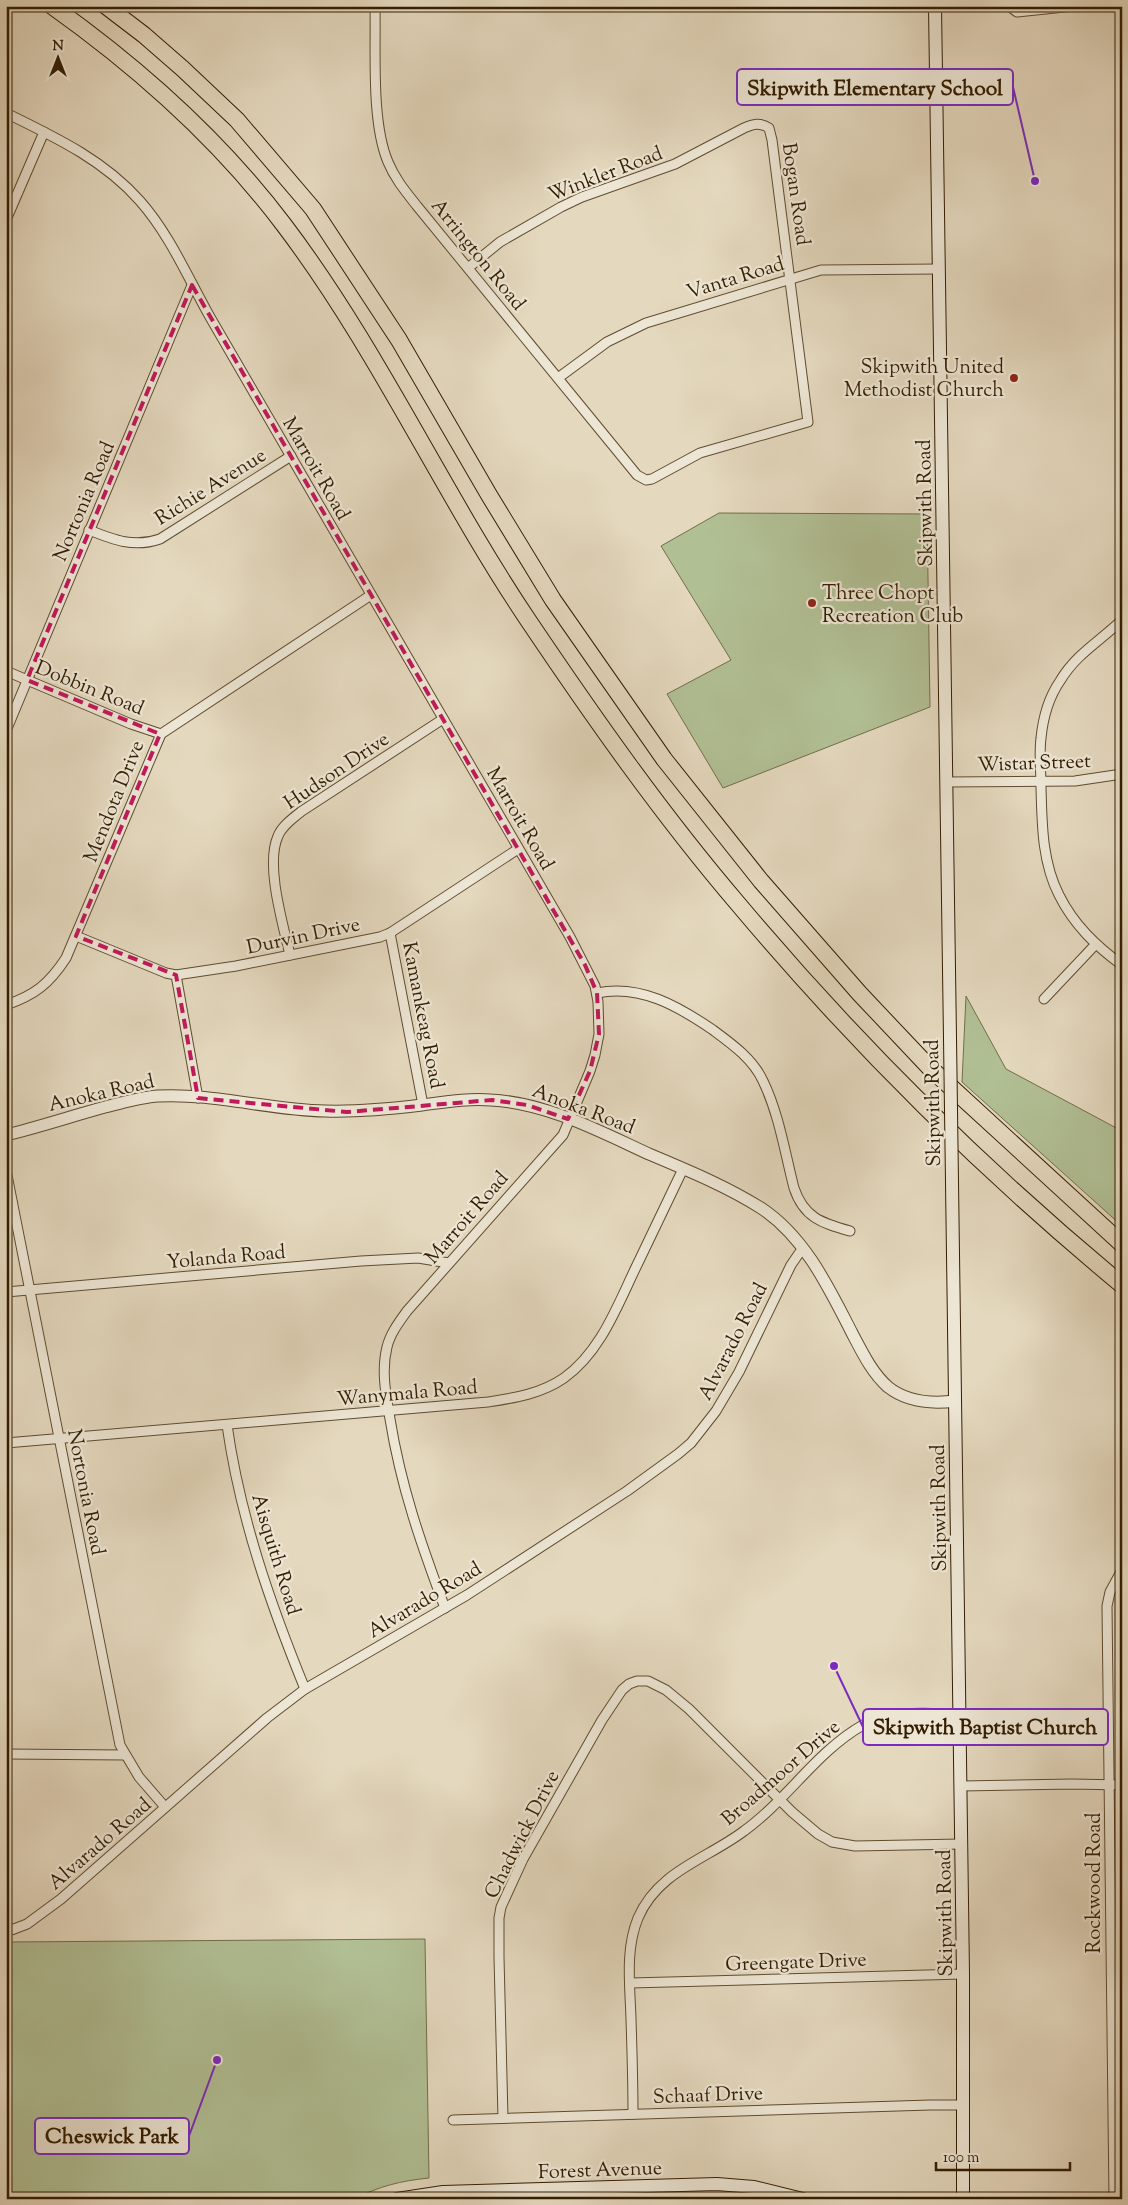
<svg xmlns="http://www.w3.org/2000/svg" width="1128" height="2205" font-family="'Sorts Mill Goudy',serif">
<rect width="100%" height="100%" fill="#e4d8be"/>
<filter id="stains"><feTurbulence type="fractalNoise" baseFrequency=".004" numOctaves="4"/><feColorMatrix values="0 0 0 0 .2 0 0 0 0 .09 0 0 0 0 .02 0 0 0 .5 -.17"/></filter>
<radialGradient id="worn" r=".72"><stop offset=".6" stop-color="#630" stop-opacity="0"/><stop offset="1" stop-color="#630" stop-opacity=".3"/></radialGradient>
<g fill="#b1bf94" stroke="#726e4a">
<polygon points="719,513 927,514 930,707 723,788 667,694 731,660 661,546"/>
<polygon points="966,996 1006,1069 1122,1131 1122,1226 962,1082"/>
<path d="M425 1939 429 2178C400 2181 380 2186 354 2199H6V1942Z"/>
</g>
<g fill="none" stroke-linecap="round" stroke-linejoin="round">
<defs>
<g id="minor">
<path d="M375 6C376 51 371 122 388 162 395 179 406 192 417 206L637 475 646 480 652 479 700 453 808 422 772 140 769 128C760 122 753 124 744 128L675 164 582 197 561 207 500 242 468 268"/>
<polyline points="1009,6 1017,12 1074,6"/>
<path d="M6 113C55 137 104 160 140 201 170 235 188 278 210 317L570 937 595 986 598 1002 599 1034 595 1055 590 1071 563 1135 407 1311C399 1322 390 1334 387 1347 381 1371 386 1395 390 1419 401 1487 421 1544 445 1608"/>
<polyline points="6,220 44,132"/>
<polyline points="558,378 607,342 646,323 821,270 939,269"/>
<path d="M89 530C114 540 134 548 160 539L291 456"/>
<path d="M1122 620C1100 641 1076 654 1060 681 1049 697 1043 718 1041 738 1039 754 1041 771 1041 787 1042 824 1042 862 1059 895 1074 925 1096 946 1122 965"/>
<polyline points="6,671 131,724 161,734"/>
<polyline points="6,731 192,285"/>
<polyline points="946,782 1075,781 1122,774"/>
<polyline points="390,933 423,1105"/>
<polyline points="76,936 166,973 176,975 236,966 380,937 390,933 518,849"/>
<path d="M290 955C283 924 265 865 278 836 282 826 293 818 302 811L443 719"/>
<polyline points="176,975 198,1098"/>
<path d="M597 993C640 984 678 1006 713 1030 732 1044 753 1059 763 1081 779 1114 785 1153 794 1188 804 1218 822 1223 850 1231"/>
<polyline points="1044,999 1095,945"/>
<path d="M6 1005C35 995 49 984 66 958L161 734 371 595"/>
<polyline points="6,1170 120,1745 139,1777 165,1807"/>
<polyline points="6,1292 361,1261 418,1258 449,1263"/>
<path d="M227 1425C240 1517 270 1603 305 1689"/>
<path d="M6 1443 488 1402C514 1398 541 1394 564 1378 601 1352 618 1304 637 1265 652 1233 668 1201 683 1169"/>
<polyline points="6,1754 125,1755"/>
<polyline points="961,1786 1072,1784 1122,1785"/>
<polyline points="6,1932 27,1924 61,1899 267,1718 305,1689 467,1595 627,1491 678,1454 691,1443 716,1411 739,1372 791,1265 802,1249"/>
<polyline points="630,1983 963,1974"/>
<path d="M633 2114C633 2082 632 2050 631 2019 630 1985 625 1950 638 1918 658 1871 707 1859 744 1831 787 1800 817 1751 863 1725 891 1709 929 1714 960 1714"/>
<polyline points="503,2118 499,1957 499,1918 501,1907 523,1859 602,1720 622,1690 629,1684 637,1681 648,1681 666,1690 689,1709 792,1812 818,1834 832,1842 855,1846 962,1844"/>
<polyline points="453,2120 930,2105 964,2105"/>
<polyline points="1114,2199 1107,1606 1110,1592 1122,1570"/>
</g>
<path id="tertiary" d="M6 1135C39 1127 72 1116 105 1107 122 1103 140 1097 158 1096 214 1093 269 1110 325 1111 357 1112 389 1109 422 1105 445 1102 468 1098 491 1100 547 1103 599 1131 649 1154 687 1170 726 1186 761 1208 805 1237 829 1288 852 1333 862 1352 872 1373 888 1387 907 1402 931 1404 955 1401"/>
<g id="secondary">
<polyline points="935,6 950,1038"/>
<polyline points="952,1182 963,1974 963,2199"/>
<polyline points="397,2199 443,2192 717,2184 754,2187 803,2199"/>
</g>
<g id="motorway">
<path d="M52 6C139 68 220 140 284 225 378 349 442 492 528 620 594 718 662 815 739 905 855 1043 983 1170 1122 1285"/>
<polyline points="106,6 144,35 183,69 237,120 313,209 399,340 489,495 553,600 664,759 761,881 860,994 929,1067 1122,1244"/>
</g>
</defs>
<use href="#minor" stroke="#5f4c30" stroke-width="11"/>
<use href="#tertiary" stroke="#5f4c30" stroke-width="13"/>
<use href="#secondary" stroke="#331d01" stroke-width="14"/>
<use href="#motorway" stroke="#331d01" stroke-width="18"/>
<use href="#minor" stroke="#ede6d5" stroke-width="9"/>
<use href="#tertiary" stroke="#ede6d5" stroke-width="11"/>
<use href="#secondary" stroke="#ede6d5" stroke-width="12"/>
<use href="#motorway" stroke="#e4d8be" stroke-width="16"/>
<defs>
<polyline id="secondary-bridge" points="950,1038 952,1182"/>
</defs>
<use href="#secondary-bridge" stroke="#331d01" stroke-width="14" stroke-linecap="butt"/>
<use href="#secondary-bridge" stroke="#ede6d5" stroke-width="12"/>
</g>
<path fill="none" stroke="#c2185b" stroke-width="4" stroke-dasharray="10 6" stroke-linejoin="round" d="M192 285 585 965 597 993 599 1034 590 1071 568 1119 527 1105 492 1100 347 1112 198 1098 176 975 76 936 160 734 27 680Z"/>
<g fill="#8f2418" stroke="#ede6d5" stroke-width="2">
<circle cx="1014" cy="378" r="5"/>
<circle cx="812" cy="603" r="5"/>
</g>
<g text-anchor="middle" stroke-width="4.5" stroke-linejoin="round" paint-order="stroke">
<g font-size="20" fill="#331d01" stroke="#ede6d5">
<text transform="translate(605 173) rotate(-21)" y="7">Winkler Road</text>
<text transform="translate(797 194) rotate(82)" y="7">Bogan Road</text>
<text transform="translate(479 254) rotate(51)" y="7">Arrington Road</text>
<text transform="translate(735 277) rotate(-17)" y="7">Vanta Road</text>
<text transform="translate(317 468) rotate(60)" y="7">Marroit Road</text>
<text transform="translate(210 486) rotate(-32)" y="7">Richie Avenue</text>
<text transform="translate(83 501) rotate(-67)" y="7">Nortonia Road</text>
<text transform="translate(924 503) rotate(-91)" y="7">Skipwith Road</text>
<text transform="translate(90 687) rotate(22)" y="7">Dobbin Road</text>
<text transform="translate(1034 762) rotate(-2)" y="7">Wistar Street</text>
<text transform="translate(336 770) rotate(-34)" y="7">Hudson Drive</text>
<text transform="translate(113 801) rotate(-68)" y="7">Mendota Drive</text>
<text transform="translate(521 818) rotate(60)" y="7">Marroit Road</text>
<text transform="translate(303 935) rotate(-12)" y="7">Durvin Drive</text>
<text transform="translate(424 1015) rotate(79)" y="7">Kamankeag Road</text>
<text transform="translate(101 1092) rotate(-13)" y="7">Anoka Road</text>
<text transform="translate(932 1103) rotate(-91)" y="7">Skipwith Road</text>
<text transform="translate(584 1108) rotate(21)" y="7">Anoka Road</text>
<text transform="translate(466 1217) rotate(-49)" y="7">Marroit Road</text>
<text transform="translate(226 1256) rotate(-5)" y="7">Yolanda Road</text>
<text transform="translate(732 1341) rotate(-63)" y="7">Alvarado Road</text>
<text transform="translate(407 1392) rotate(-5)" y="7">Wanymala Road</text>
<text transform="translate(87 1492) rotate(79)" y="7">Nortonia Road</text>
<text transform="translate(938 1508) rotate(-91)" y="7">Skipwith Road</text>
<text transform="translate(277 1554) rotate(73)" y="7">Aisquith Road</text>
<text transform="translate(424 1599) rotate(-31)" y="7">Alvarado Road</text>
<text transform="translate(780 1772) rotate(-41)" y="7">Broadmoor Drive</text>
<text transform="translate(521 1834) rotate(-63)" y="7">Chadwick Drive</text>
<text transform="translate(99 1843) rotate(-41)" y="7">Alvarado Road</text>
<text transform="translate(1093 1883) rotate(-90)" y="7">Rockwood Road</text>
<text transform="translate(944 1913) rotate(-91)" y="7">Skipwith Road</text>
<text transform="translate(796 1961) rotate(-2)" y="7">Greengate Drive</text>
<text transform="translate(708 2094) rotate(-2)" y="7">Schaaf Drive</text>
<text transform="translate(600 2169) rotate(-2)" y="7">Forest Avenue</text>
</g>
<g font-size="20" fill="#331d01" stroke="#ede6d5" text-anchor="end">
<text x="1004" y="373">Skipwith United<tspan x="1004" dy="23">Methodist Church</tspan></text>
<text x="822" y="599" text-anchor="start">Three Chopt<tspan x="822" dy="23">Recreation Club</tspan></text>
</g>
</g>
<path fill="none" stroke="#7b2cbf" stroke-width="2" d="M1035 181L1013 87M834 1666L863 1727M217 2060L189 2136"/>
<g fill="#7b2cbf" stroke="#ede6d5" stroke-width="2">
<circle cx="1035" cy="181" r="5"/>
<circle cx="834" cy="1666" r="5"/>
<circle cx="217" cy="2060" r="5"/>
</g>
<g fill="#ede6d5" stroke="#7b2cbf" stroke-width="2">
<rect x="737" y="69" width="276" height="36" rx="5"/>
<rect x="863" y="1709" width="245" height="36" rx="5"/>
<rect x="35" y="2118" width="154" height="36" rx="5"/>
</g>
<g font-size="21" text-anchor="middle" font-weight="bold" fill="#331d01">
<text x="875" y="95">Skipwith Elementary School</text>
<text x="985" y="1734">Skipwith Baptist Church</text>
<text x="112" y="2143">Cheswick Park</text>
</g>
<rect width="1128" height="2205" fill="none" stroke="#e4d8be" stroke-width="25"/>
<rect x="8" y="8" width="1113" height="2190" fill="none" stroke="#331d01" stroke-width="2.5"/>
<rect x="12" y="12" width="1103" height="2180" fill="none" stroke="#331d01"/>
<g transform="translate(58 58)" stroke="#ede6d5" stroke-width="4" paint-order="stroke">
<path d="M0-4L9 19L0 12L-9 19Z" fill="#331d01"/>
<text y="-8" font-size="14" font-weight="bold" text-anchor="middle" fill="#331d01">N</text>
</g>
<path d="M936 2162v8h134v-8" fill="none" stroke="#331d01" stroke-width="2.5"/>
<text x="943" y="2162" font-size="15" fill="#331d01" stroke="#ede6d5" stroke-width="4" paint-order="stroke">100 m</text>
<rect width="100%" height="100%" filter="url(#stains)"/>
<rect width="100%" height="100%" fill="url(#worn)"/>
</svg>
